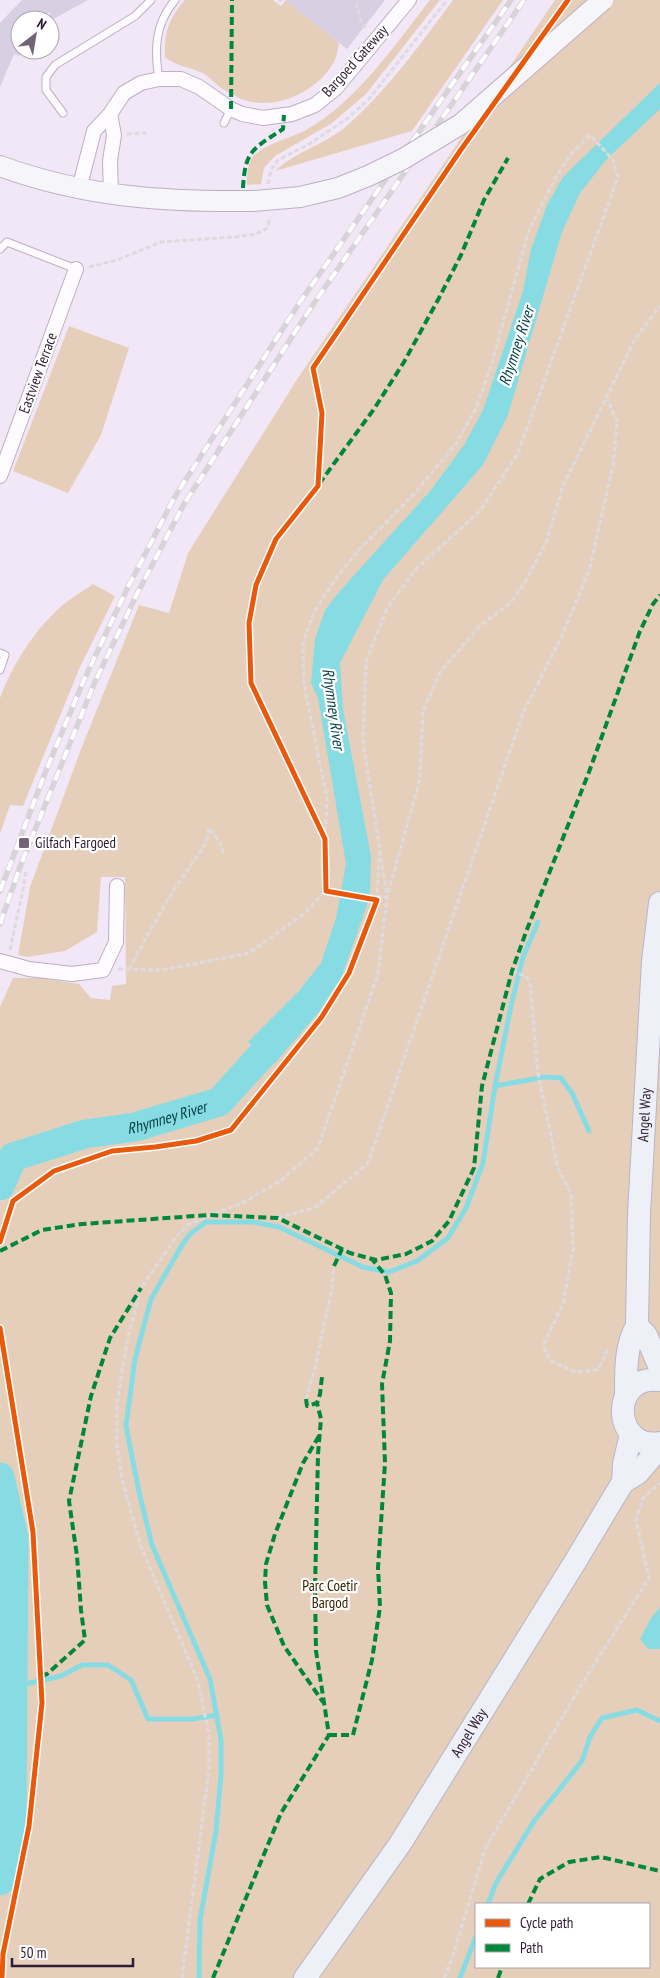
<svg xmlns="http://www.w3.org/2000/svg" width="660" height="1978" font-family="'PT Sans Narrow',sans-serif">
<rect width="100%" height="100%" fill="#f2e7f6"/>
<g fill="#e6cfba" fill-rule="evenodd">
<path d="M185 0H273L281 6 286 0 339 43C338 49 337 56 334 62 317 92 275 112 241 99 235 96 227 92 221 88 214 83 208 75 200 72 187 66 175 66 165 57 164 32 169 18 185 0Z"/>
<path d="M430 0H440L366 94 332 123 275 156 264 168 261 184 247 185C247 178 247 169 250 162 257 145 290 139 306 130 357 101 394 46 430 0Z"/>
<path d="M453 0H503L412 131 275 171C296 151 327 144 349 124 389 88 421 43 453 0Z"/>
<path d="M555 0H660V1978H0V1007L13 978H40L79 984 91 998 110 1000 112 986 126 984 125 877H101L97 932 65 951 27 957 18 955 30 887 81 749 139 605 169 613 188 553 296 381ZM476 1904H649V1967H476Z"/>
<polygon points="69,326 129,348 101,435 68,493 13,471"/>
<path d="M93 584 115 596 80 667 23 806 10 805 0 834V698C11 668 30 637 53 614 64 602 80 593 93 584Z"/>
</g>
<g fill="#87dce4">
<polygon points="660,83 660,109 607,159 580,193 562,232 508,415 483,465 383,580 340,663 343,709 371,856 370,897 342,976 319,1012 274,1064 248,1042 298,992 321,963 336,918 346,864 318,698 311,683 315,639 325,610 339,592 431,490 464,445 483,410 523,291 531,249 547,205 563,177"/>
<polygon points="660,1607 660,1649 648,1649 640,1639 651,1618"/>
</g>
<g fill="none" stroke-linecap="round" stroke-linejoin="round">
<g stroke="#87dce4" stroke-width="5">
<polyline points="495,1086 545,1077 561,1078 572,1093 589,1131"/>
<polyline points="13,1684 26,1684 61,1676 82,1665 108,1665 131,1680 148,1719 193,1719 217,1715"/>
<polyline points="488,1904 496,1883 534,1821 582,1761 590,1737 602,1718 637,1710 660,1721"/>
<polyline points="199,1978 200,1920 216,1831 221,1775 221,1740 210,1679 152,1545 139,1492 126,1426 135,1359 151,1299 182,1245 190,1234 206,1222 253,1222 279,1227 363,1267 389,1272 417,1261 448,1238 466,1208 483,1163 495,1086 511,1006 523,957 538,922"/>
<polyline points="460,1978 476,1936"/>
</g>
<g stroke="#87dce4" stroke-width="29">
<path id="s1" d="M0 1186 13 1157 85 1134 135 1127 219 1102 288 1026"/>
<polyline points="0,1477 14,1538 12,1823 0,1881"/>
</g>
</g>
<g fill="#d8cfe2">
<polygon points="22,0 88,0 50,21 50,12 35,20 20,20 20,56 14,54 0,87 0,23"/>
<polygon points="285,0 385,0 347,49"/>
</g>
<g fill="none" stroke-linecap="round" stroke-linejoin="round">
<defs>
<g id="lane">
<path d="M159 79C154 49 155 24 175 0"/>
<polyline points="63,113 46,90 46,77 55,65 135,16 151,0"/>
<polyline points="224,123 231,109"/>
<polyline points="0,249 7,242 76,269"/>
<polyline points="0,653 5,655 0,670"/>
</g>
<g id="street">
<polyline points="110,114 114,135 110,161 111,194"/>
<polyline points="79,189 94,131 110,114 124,93 141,83 159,79 181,79 199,87 231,109 242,114 263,118 292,114 315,105 336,88 409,0"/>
<polyline points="0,476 76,269"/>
<polyline points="0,961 29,969 72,974 103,970 116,942 117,886"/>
</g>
<path id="secondary" d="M0 166C85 197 163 202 253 201"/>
<g id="primary">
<polyline points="637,1326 646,1335 660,1368"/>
<path d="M660 1380C608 1374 613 1451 660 1443"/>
<path id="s2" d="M626 1395C626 1372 625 1346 637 1326L639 1214 653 961 660 903"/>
<polyline points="623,1482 638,1473 660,1447"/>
<path id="s3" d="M305 1978 400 1844 575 1562 623 1482 624 1464 631 1434"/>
</g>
</defs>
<use href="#lane" stroke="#beafc2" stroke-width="9"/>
<use href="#street" stroke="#beafc2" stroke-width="16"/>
<use href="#secondary" stroke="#beafc2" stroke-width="22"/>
<use href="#primary" stroke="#b8b6c7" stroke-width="24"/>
<g stroke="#dedadf" stroke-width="3" stroke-dasharray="5 2.5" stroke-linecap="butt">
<polyline points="279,0 280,1 282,0"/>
<polyline points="356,3 362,24 368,29"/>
<polyline points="558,14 568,0"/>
<polyline points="127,134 146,133"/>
<polyline points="268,184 271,170 278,160 311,143 348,118 369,99 447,0"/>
<polyline points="89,267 117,260 161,242 235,237 256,234 266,229 271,217"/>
<polyline points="325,839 327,799 304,684 303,643 313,614 334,581 356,553 414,494 456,444 476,408 491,366 529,230 556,177 570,155 590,135 613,160 618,177 518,453 479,512 417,568 387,608 366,662 363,741 387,897 381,896 380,901 377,900"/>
<polyline points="377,900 379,858"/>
<polyline points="10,950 24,885 26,870"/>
<polyline points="118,969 163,970 249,953 304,914 326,891 325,839 251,683 249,623 256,585 276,539 318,486 322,413 313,368 466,143"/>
<polyline points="129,969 168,899 206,843 209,828 220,842 224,856"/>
<polyline points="512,971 525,976 530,982 538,1074 558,1169 571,1193 573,1249 563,1304 544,1344 546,1354 553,1362 576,1372 597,1370 604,1359 608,1347"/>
<polyline points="278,1218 316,1207 368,1163 523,713 560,640 589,571 613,466 617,421 607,399"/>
<polyline points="306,1399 315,1367 332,1289 334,1266"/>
<polyline points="182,1978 209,1769 209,1735 198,1681 140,1544 122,1479 117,1446 117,1404 127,1341 141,1288 174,1240 187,1225 244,1202 280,1181 318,1148 378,974 387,897 420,779 423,711 440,672 480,626 510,603 524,584 547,540 563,486 635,339 660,306"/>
<polyline points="444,1978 453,1956 485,1849 580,1687 649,1578 636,1520 643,1498 660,1483"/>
</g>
<use href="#lane" stroke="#fdfbfe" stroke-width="7"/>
<use href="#street" stroke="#fdfbfe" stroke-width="14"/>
<use href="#secondary" stroke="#f5f5fa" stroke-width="20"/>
<use href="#primary" stroke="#eef0f7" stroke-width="22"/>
<defs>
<g id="rail">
<polyline points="0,891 47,768 84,680 126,591 174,498 300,302 511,0"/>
<polyline points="0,924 20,867 94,684 136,596 184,504 310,309 524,0"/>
</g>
</defs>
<use href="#rail" stroke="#d8d3d9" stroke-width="5.5"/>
<use href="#rail" stroke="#fff" stroke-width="4" stroke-dasharray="11" stroke-linecap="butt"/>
<defs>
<polyline id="secondary-bridge" points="253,201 300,197 338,188 368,176 403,159 461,124 603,0"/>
</defs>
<use href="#secondary-bridge" stroke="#beafc2" stroke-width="22" stroke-linecap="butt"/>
<use href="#secondary-bridge" stroke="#f5f5fa" stroke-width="20"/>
<g stroke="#00873e" stroke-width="4" stroke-dasharray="8 4" stroke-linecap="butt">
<polyline points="231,109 232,0"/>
<path d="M243 188C245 150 253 149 283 129L284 115"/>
<polyline points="319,484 374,409 404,362 439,298 461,255 484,200 508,158"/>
<polyline points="0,1251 42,1230 82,1224 209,1215 278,1218 350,1253 376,1260 406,1254 432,1241 449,1221 474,1168 482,1086 512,971 526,932 589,772 640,631 653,604 660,595"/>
<polyline points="334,1266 342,1249"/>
<polyline points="306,1399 307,1406 317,1403 320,1394 322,1377"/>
<polyline points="319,1436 303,1463 275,1534 266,1564 265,1582 267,1605 284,1646 323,1702"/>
<polyline points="41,1676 47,1674 85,1640 81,1610 77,1556 69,1501 91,1396 110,1338 141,1288"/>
<polyline points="329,1735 353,1735 372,1660 380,1607 378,1568 385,1463 382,1384 390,1341 391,1293 385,1275 372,1259"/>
<polyline points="528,1904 540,1879 569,1862 601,1857 660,1871"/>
<polyline points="213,1978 281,1813 329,1735 316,1651 315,1589 318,1454 321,1419 317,1403"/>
<polyline points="498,1978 502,1967"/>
</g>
<defs>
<g id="cycleway">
<polyline points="0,1242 13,1201 54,1171 112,1151 155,1147 196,1141 231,1130 321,1018 349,973 377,900 326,891 325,839 251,683 249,623 256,585 276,539 318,486 322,413 313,368 460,151 568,0"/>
<polyline points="0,1328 33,1532 42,1703 29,1826 3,1954 2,1978"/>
</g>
</defs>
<use href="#cycleway" stroke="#fff" stroke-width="8"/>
<use href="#cycleway" stroke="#e8590c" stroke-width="5"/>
</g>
<rect fill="#736278" stroke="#fff" stroke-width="2" x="18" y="837" width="12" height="12" rx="2.5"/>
<g text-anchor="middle" stroke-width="4.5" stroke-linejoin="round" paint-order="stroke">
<g font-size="15" fill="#2f1b34" stroke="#fff">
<text transform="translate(355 61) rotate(-48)" y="5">Bargoed Gateway</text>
<text transform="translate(38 373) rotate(-70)" y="5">Eastview Terrace</text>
<text dy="5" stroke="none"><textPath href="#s2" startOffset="282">Angel Way</textPath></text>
<text dy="5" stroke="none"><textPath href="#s3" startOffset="295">Angel Way</textPath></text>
</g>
<g font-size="15" fill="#2f1b34" stroke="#fff" text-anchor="start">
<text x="35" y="848">Gilfach Fargoed</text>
</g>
<g font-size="15" fill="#382502" stroke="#fff">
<text x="330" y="1591">Parc Coetir<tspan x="330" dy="17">Bargod</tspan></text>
</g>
<g font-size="16" font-style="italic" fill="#074346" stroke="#fff">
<text transform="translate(516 346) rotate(-72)" y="6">Rhymney River</text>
<text transform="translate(334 709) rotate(82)" y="6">Rhymney River</text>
<text dy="6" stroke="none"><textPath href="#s1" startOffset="191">Rhymney River</textPath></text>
</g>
</g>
<rect x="475" y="1903" width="175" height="65" fill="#ffffff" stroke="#aca4ae"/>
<rect x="485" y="1919" width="25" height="8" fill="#e8590c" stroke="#aca4ae"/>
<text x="520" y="1928" font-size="15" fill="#2f1b34">Cycle path</text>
<rect x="485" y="1944" width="25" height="8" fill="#00873e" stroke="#aca4ae"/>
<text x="520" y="1953" font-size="15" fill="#2f1b34">Path</text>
<g transform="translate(35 35) rotate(31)"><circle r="24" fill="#ffffff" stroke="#aca4ae"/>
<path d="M0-4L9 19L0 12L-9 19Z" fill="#736278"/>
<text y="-8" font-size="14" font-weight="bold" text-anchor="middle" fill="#2f1b34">N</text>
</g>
<path d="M12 1958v8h121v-8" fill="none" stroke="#2f1b34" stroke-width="2.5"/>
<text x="20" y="1958" font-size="15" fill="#2f1b34" stroke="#ffffff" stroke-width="4" paint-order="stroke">50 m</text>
</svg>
